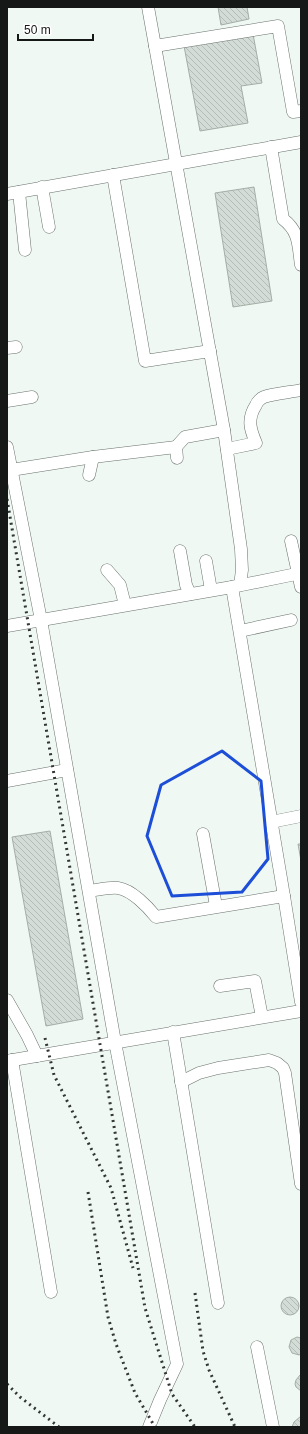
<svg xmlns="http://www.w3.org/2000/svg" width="308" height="1434" font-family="Helvetica,sans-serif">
<defs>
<pattern id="building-back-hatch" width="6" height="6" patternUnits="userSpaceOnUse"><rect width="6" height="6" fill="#d3dcd6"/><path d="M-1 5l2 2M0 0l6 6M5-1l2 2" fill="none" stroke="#b4bcb7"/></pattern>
</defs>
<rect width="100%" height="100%" fill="#eff8f2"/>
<g fill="url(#building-back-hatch)" stroke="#a5ada7">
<polygon points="218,7 247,7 249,19 221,25"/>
<polygon points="253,34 262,83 241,86 248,123 200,131 184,46"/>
<polygon points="254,187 272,301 233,307 215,193"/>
<polygon points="50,831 83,1019 46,1026 12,837"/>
<polygon points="298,844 301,844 301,861"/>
<circle cx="290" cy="1306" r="9"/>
<polygon points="297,1337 301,1338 301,1354 299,1355 292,1353 289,1347 291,1340"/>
<polygon points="300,1375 301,1375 301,1391 296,1387 295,1384 296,1380"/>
<polygon points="301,1416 301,1427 292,1427 294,1422"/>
</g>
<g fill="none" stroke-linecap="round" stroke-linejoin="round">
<defs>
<g id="minor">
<polyline points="148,7 224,430 241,549 242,570 240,585"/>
<polyline points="155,46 278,26 293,112 301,111"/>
<path d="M271 147 283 219C300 232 298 246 301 265"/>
<polyline points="113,175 145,361 210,351"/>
<polyline points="42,187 49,227"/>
<polyline points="19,192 25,250"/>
<polyline points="7,194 301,142"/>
<polyline points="7,348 16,347"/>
<polyline points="7,401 32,397"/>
<polyline points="7,447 41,620 115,1042 177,1364 160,1400 149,1427"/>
<path d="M227 449 256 443C250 429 247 419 256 405 257 402 261 398 264 397 271 394 292 392 301 390"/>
<polyline points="177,458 176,447 185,437 224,430"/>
<polyline points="11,470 93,457 176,447"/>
<polyline points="89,475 93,457"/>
<polyline points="291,541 301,587"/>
<polyline points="180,551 186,585 190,594"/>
<polyline points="206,561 211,590"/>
<polyline points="107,570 120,585 125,605"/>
<polyline points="232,587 284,896 301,1002"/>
<polyline points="7,626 232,587 301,573"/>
<polyline points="240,631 291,620"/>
<polyline points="7,781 67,770"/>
<polyline points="271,822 301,816"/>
<polyline points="203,834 216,906"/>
<path d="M89 891C98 890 109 887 118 888 132 890 148 907 156 917L284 896"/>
<polyline points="220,986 255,981 262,1017"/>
<polyline points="7,1000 27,1035 37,1056"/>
<polyline points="173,1032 218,1303"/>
<polyline points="12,1060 51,1292"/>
<polyline points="7,1061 301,1011"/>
<polyline points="181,1082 199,1073 218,1068 269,1060 277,1063 283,1068 285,1073 301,1184"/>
<polyline points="257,1347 273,1427"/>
</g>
</defs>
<use href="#minor" stroke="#6a726d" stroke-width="13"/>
<use href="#minor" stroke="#fff" stroke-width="12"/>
<g stroke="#323634" stroke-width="3" stroke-dasharray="2 4" stroke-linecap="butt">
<polyline points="7,499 145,1308 172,1394 195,1427"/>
<polyline points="45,1038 54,1075 111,1188 133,1268"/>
<polyline points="88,1192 108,1317 116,1344 135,1393 155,1427"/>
<polyline points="195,1293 203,1351 209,1370 235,1427"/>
<polyline points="7,1384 20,1397 59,1427"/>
</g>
</g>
<path fill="none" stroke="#1d4ed8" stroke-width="3" stroke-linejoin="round" d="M222 751 261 781 268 859 242 892 172 896 147 836 161 785Z"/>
<rect width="308" height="1434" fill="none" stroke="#151816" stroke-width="16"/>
<path d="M18 34v6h75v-6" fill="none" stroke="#151816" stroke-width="2"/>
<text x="24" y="34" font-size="12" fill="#151816" stroke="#ffffff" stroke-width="3" paint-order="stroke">50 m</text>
</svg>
